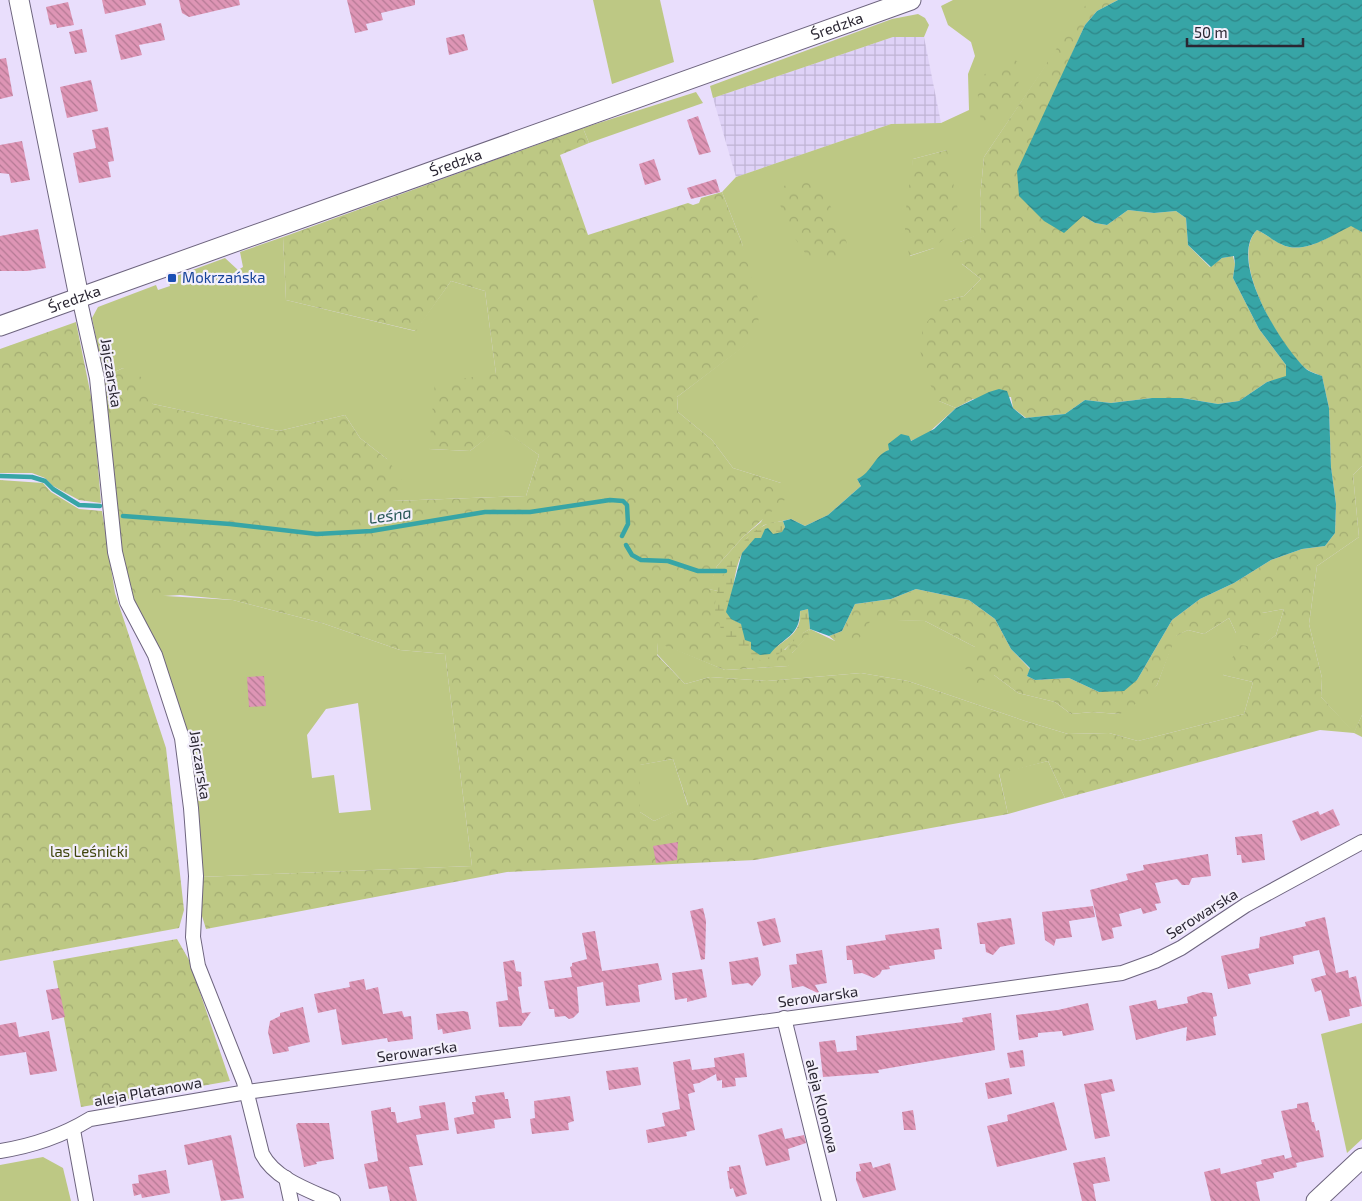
<svg xmlns="http://www.w3.org/2000/svg" width="1362" height="1201" font-family="'Exo 2',sans-serif">
<defs>
<pattern id="industrial-grid" width="8" height="8" patternUnits="userSpaceOnUse" patternTransform="scale(1.25)"><rect width="8" height="8" fill="#dfd2f7"/><path d="M0 4h8M4 0v8" fill="none" stroke="#c0b4d4"/></pattern>
<pattern id="forest-crowns" width="20" height="18" patternUnits="userSpaceOnUse" patternTransform="scale(1.25)"><rect width="20" height="18" fill="#bdc884"/><path d="M2 6a3 3 0 1 1 6 0M12 15a3 3 0 1 1 6 0" fill="none" stroke="#a3ac72"/></pattern>
<pattern id="wetland-marsh" width="20" height="14" patternUnits="userSpaceOnUse" patternTransform="scale(1.25)"><rect width="20" height="14" fill="#bdc884"/><path d="M1 5h8M5 5V1M11 12h8M15 12V8" fill="none" stroke="#a3ac72"/></pattern>
<pattern id="water-waves" width="16" height="10" patternUnits="userSpaceOnUse" patternTransform="scale(1.25)"><rect width="16" height="10" fill="#37a5a6"/><path d="M0 5q4-4 8 0t8 0" fill="none" stroke="#2f8688"/></pattern>
<pattern id="building-back-hatch" width="6" height="6" patternUnits="userSpaceOnUse" patternTransform="scale(1.25)"><rect width="6" height="6" fill="#de95b5"/><path d="M-1 5l2 2M0 0l6 6M5-1l2 2" fill="none" stroke="#b47994"/></pattern>
</defs>
<rect width="100%" height="100%" fill="#e9defc"/>
<polygon fill="url(#industrial-grid)" points="893,37 924,37 941,123 891,124 736,177 713,98"/>
<g fill="#bdc884" fill-rule="evenodd">
<polygon points="593,0 660,0 674,62 612,84"/>
<path d="M953 0H1089V2L984 157 980 198 981 234 960 242 962 264 981 279 964 296 944 301 939 401 956 408 927 434 889 450 864 476 857 479 861 486 828 515 805 526 791 519 764 525 747 538 725 571 718 591 708 589 717 566 743 537 761 522 781 483 733 468 712 440 678 412 677 397 758 335 742 243 722 192 736 177 891 124 941 123 969 110 968 74 975 56 971 42 948 25 941 6ZM947 150 934 248 910 256 913 159Z"/>
<polygon points="918,14 925,18 929,25 924,37 893,37 713,98 710,86 892,19"/>
<polygon points="696,92 703,103 589,143 583,128"/>
<polygon points="283,237 286,300 415,331 451,281 485,291 496,374 429,449 470,451 500,427 539,455 526,496 392,501 387,459 360,438 345,415 279,431 153,404 123,368 104,377 92,318 98,307 156,285 158,290 170,286 168,279 225,258 238,270 243,267 240,252"/>
<polygon points="1362,466 1362,715 1354,733 1321,697 1322,678 1309,624 1317,566 1359,537 1353,475"/>
<path d="M149 595 233 600 322 623 400 650 445 654 472 866 200 877V831L193 776 129 598ZM358 703 371 810 339 813 334 775 312 778 307 735 326 709Z"/>
<polygon points="1284,609 1276,635 1223,675 1253,682 1244,714 1138,741 1109,733 1068,734 1025,721 908,681 861,673 767,681 710,677 685,684 657,654 658,642 725,670 788,666 792,653 807,636 810,629 835,641 870,619 925,621 975,647 994,675 1018,693 1055,702 1071,714 1092,712 1119,714 1157,685 1175,636 1188,630 1204,634 1229,618 1236,633 1262,613"/>
<polygon points="673,759 688,806 654,821 640,812 639,765"/>
<polygon points="1048,761 1065,798 1008,814 999,773"/>
<polygon points="1362,1023 1362,1139 1347,1153 1321,1034"/>
<polygon points="43,1157 63,1168 71,1201 0,1201 0,1165"/>
</g>
<g fill="url(#forest-crowns)" fill-rule="evenodd">
<polygon points="1089,0 1118,0 1097,11 1085,25 1070,58 1083,216 1095,223 1107,225 1128,210 1154,213 1176,211 1186,218 1188,245 1210,267 1222,258 1233,256 1235,264 1233,278 1259,329 1286,365 1287,377 1267,382 1239,401 1218,404 1182,398 1152,398 1111,403 1085,400 1065,414 1026,418 1013,408 1011,397 973,399 956,408 939,401 925,375 920,349 923,327 944,301 964,296 981,279 951,255 960,242 981,233 980,198 984,157"/>
<polygon points="1011,57 1025,67 1005,114 981,122 976,80"/>
<path d="M583 128 589 143 560 155 588 235 688 203 693 205 699 203 701 198 722 192 742 243 759 302 758 336 677 397 678 412 712 440 733 468 781 483 788 497 743 537 717 566 709 589 718 591 715 609 785 650 797 636 810 629 808 636 792 653 794 660 788 666 725 670 658 643 657 655 685 684 710 677 767 681 861 673 908 681 1025 721 1068 734 1109 733 1138 741 1244 714 1253 682 1223 675 1239 645 1259 647 1276 635 1284 609 1262 613V634L1248 640 1236 633 1229 618 1204 634 1188 630 1176 636 1157 685 1143 699 1120 714 1092 712 1071 714 1055 702 1018 693 994 675 974 686 964 666 975 647 925 621 871 620 855 645 835 641 829 636 842 631 855 604 891 599 916 589 969 600 995 619 1011 649 1030 669 1027 676 1035 680 1069 678 1099 692 1137 680 1172 620 1200 599 1234 583 1271 560 1302 549 1325 546 1335 533 1336 504 1331 467 1329 408 1322 376C1317 374 1310 372 1305 368 1280 346 1228 259 1257 230 1266 234 1273 240 1281 244 1303 256 1332 235 1351 225L1362 232V466L1353 475 1359 537 1317 566 1309 624 1322 678 1321 697 1354 732 1362 715V737L1354 733 1320 730 1065 798 1048 761 999 774 1008 814 755 860 507 872 206 929 198 903 200 877 472 866 445 654 400 650 322 623 233 600 180 595 129 598 119 551 104 377 123 368 143 378 153 404 279 431 345 415 360 438 387 459 402 479 393 501 526 496 539 455 500 428 470 451 429 449 435 382 496 374 485 291 451 281 416 331 286 300 283 237ZM673 759 688 805 654 821 640 812V765Z"/>
<polygon points="947,150 957,203 959,225 934,248 909,256 904,222 913,159"/>
<polygon points="793,180 814,181 831,207 847,243 839,263 808,257 785,224 777,191"/>
<polygon points="76,322 93,406 101,503 79,500 53,486 45,478 32,473 0,473 0,349"/>
<polygon points="0,480 43,483 51,492 79,509 102,511 115,593 166,748 184,910 179,928 0,961"/>
<polygon points="177,939 189,960 230,1081 81,1107 53,961"/>
</g>
<path fill="url(#wetland-marsh)" d="M783 521 785 527 782 533C769 535 749 541 742 554 734 568 731 603 731 619L741 624 745 640 751 642 770 654C782 638 802 637 800 611L808 609 810 629C793 637 783 658 763 660 753 661 746 655 739 649 734 645 726 639 723 633 720 627 715 615 715 608 715 580 739 536 765 525 770 522 778 522 783 521Z"/>
<path fill="url(#water-waves)" d="M1118 0H1362V232L1351 226C1332 235 1303 256 1281 244 1272 240 1266 234 1257 230 1227 259 1281 345 1305 368 1309 372 1317 374 1322 376L1329 408 1331 467 1336 504 1335 533 1325 546 1302 549 1271 560 1234 583 1200 599 1172 620 1137 680 1124 691 1099 692 1069 678 1035 680 1027 676 1030 668 1011 649 995 619 969 600 916 589 891 599 855 604 842 631 829 636 810 629 808 609 800 611C800 637 783 637 770 654L760 655 751 649V642L745 640 741 624 731 619 726 612 742 553 755 538H761L765 529 768 528 773 534 782 532 785 527 783 521 791 519 805 526 828 515 861 486 857 479C872 473 874 455 889 450L888 444 901 434 909 436 911 441 934 429 956 408 989 392 999 389 1007 391 1013 408 1025 418 1065 414 1085 400 1111 403 1152 398H1182L1218 404 1239 401 1267 382 1286 376V365L1259 329 1233 278 1235 264 1234 256 1222 258 1211 267 1188 245 1186 218 1176 211 1154 213 1128 210 1107 225 1095 223 1083 216 1064 233 1044 221 1019 196 1017 171 1085 25 1097 11Z"/>
<g fill="none" stroke-linecap="round" stroke-linejoin="round">
<g stroke="#37a5a6" stroke-width="4.5">
<polyline points="0,476 32,477 45,481 53,489 79,505 100,506"/>
<polyline points="123,516 230,524 317,534 371,531 485,512 530,512 610,500 623,501 627,505 628,524 622,536"/>
<polyline points="626,545 632,555 641,560 668,561 698,571 725,571"/>
</g>
</g>
<g fill="url(#building-back-hatch)">
<polygon points="102,0 145,0 146,5 105,14"/>
<polygon points="179,0 239,0 240,5 189,17 182,13"/>
<polygon points="347,0 415,0 415,5 381,13 383,20 366,24 368,30 355,33"/>
<polygon points="68,2 74,25 57,28 56,24 50,25 46,7"/>
<polygon points="161,23 165,40 139,45 142,55 121,60 115,35"/>
<polygon points="82,29 87,52 75,54 69,32"/>
<polygon points="464,34 468,50 449,55 446,38"/>
<polygon points="6,58 13,96 0,99 0,59"/>
<polygon points="91,80 98,111 67,118 60,87"/>
<polygon points="698,116 711,152 699,155 687,120"/>
<polygon points="108,127 114,161 108,162 111,177 79,183 73,153 96,148 92,130"/>
<polygon points="22,141 30,180 11,183 9,174 0,173 0,145"/>
<polygon points="654,159 661,180 645,185 639,164"/>
<polygon points="716,179 720,192 691,199 687,188"/>
<polygon points="38,229 46,268 27,271 0,271 0,236"/>
<polygon points="264,676 266,706 249,707 247,677"/>
<polygon points="1333,809 1340,825 1301,841 1292,821 1318,811 1320,815"/>
<polygon points="1262,834 1265,860 1242,863 1241,855 1237,855 1235,837"/>
<polygon points="678,842 677,860 656,863 653,846"/>
<polygon points="1208,854 1211,876 1192,878 1189,885 1182,885 1177,879 1155,883 1161,903 1155,904 1157,910 1143,914 1141,908 1119,914 1122,926 1112,928 1114,938 1102,941 1090,890 1128,880 1126,874 1144,870 1143,865"/>
<polygon points="1093,906 1095,917 1069,921 1072,937 1056,939 1054,946 1045,940 1042,912"/>
<polygon points="703,908 706,921 705,959 701,960 690,911"/>
<polygon points="1325,917 1336,973 1348,970 1349,978 1356,976 1362,1006 1349,1009 1350,1016 1329,1021 1321,990 1315,992 1311,979 1326,975 1319,950 1293,956 1294,964 1248,974 1251,984 1228,989 1221,956 1259,948 1260,937 1306,926 1305,922"/>
<polygon points="775,918 781,942 763,946 757,922"/>
<polygon points="1011,918 1015,944 1000,947 993,955 986,952 985,944 980,944 977,923"/>
<polygon points="939,928 942,949 934,950 935,959 889,966 890,969 882,970 880,974 874,978 862,973 854,974 852,960 847,960 846,946 886,940 885,935"/>
<polygon points="595,931 602,971 658,963 662,980 638,985 640,1002 606,1006 603,982 577,987 579,1012 573,1018 569,1019 565,1016 555,1017 554,1009 549,1009 544,981 572,977 570,967 572,966 572,963 587,959 582,933"/>
<polygon points="822,950 827,983 815,985 820,994 803,986 792,988 789,965 797,964 796,954"/>
<polygon points="758,957 761,975 752,986 748,983 732,985 729,962"/>
<polygon points="514,960 516,971 521,972 522,986 518,987 522,1013 531,1012 521,1026 499,1027 496,1002 508,1000 503,962"/>
<polygon points="702,969 707,997 687,1002 687,998 675,1000 672,973"/>
<polygon points="364,979 366,990 378,987 383,1014 402,1011 404,1017 411,1016 413,1039 388,1042 387,1038 342,1045 336,1009 318,1013 314,994 350,987 349,982"/>
<polygon points="59,988 65,1017 52,1020 46,990"/>
<polygon points="1203,992 1212,993 1217,1016 1213,1017 1216,1035 1186,1041 1187,1027 1136,1040 1129,1006 1156,1000 1158,1009 1188,1003 1187,997"/>
<polygon points="1088,1003 1094,1030 1063,1036 1062,1031 1038,1033 1038,1037 1019,1040 1016,1015 1058,1010"/>
<polygon points="303,1007 310,1042 288,1047 289,1051 273,1054 268,1032 270,1021 280,1016 280,1013"/>
<polygon points="463,1011 468,1012 471,1029 443,1034 442,1029 438,1030 436,1014"/>
<polygon points="991,1013 995,1050 878,1070 879,1073 823,1077 819,1042 835,1040 837,1052 857,1050 856,1036 963,1022 962,1018"/>
<polygon points="16,1022 19,1037 49,1031 57,1071 30,1075 26,1052 0,1056 0,1025"/>
<polygon points="1023,1050 1025,1066 1010,1068 1007,1053"/>
<polygon points="744,1053 747,1077 735,1078 736,1086 722,1088 722,1080 717,1081 716,1074 699,1083 693,1084 695,1092 688,1094 695,1130 686,1132 687,1136 648,1143 646,1130 665,1126 662,1113 680,1109 673,1062 690,1059 692,1070 715,1067 714,1058"/>
<polygon points="638,1067 641,1085 609,1090 606,1071"/>
<polygon points="1009,1078 1012,1094 988,1099 985,1083"/>
<polygon points="1112,1079 1115,1091 1101,1094 1110,1136 1095,1139 1084,1084"/>
<polygon points="504,1092 505,1099 508,1099 511,1118 494,1120 495,1128 457,1134 454,1118 474,1114 472,1102 476,1102 475,1096"/>
<polygon points="570,1096 574,1121 568,1123 569,1130 532,1134 530,1119 535,1118 534,1101"/>
<polygon points="445,1102 449,1130 416,1135 423,1165 409,1167 417,1201 390,1201 387,1186 369,1189 364,1164 378,1161 371,1111 391,1107 391,1112 395,1112 397,1123 421,1118 419,1106"/>
<polygon points="1054,1102 1067,1150 997,1167 987,1126 1008,1121 1007,1115"/>
<polygon points="1308,1102 1312,1122 1314,1122 1316,1131 1319,1130 1324,1157 1296,1163 1297,1167 1273,1173 1274,1178 1256,1182 1260,1201 1211,1201 1204,1172 1220,1168 1221,1174 1262,1164 1261,1160 1284,1155 1285,1159 1292,1157 1281,1111 1297,1108 1297,1104"/>
<polygon points="913,1110 916,1130 904,1130 902,1112"/>
<polygon points="298,1123 329,1123 334,1159 316,1162 317,1164 304,1167 296,1125"/>
<polygon points="782,1128 785,1139 804,1135 806,1143 788,1149 790,1160 766,1166 758,1135"/>
<polygon points="231,1135 244,1198 221,1201 212,1160 188,1165 184,1145"/>
<polygon points="1105,1157 1110,1181 1093,1184 1096,1201 1082,1201 1073,1163"/>
<polygon points="871,1162 873,1168 890,1163 896,1190 863,1198 856,1180 856,1172 861,1171 859,1164"/>
<polygon points="740,1165 747,1194 736,1197 733,1188 730,1189 727,1171 729,1171 729,1167"/>
<polygon points="166,1170 170,1193 142,1198 141,1194 134,1196 132,1184 139,1183 138,1175"/>
</g>
<g fill="none" stroke-linecap="round" stroke-linejoin="round">
<defs>
<g id="street">
<path d="M79 297 97 378 115 552 127 602 155 655 182 738 191 808 196 876 193 937 198 966 244 1082 262 1154C275 1179 308 1190 333 1201"/>
<polyline points="784,1018 829,1201"/>
<polyline points="73,1130 86,1201"/>
<path d="M0 1151C32 1146 62 1136 90 1119L247 1092 1122 973 1155 961 1181 948 1246 905 1362 842"/>
<polyline points="286,1178 291,1201"/>
</g>
<g id="secondary">
<polyline points="19,0 79,297"/>
<path id="s1" d="M0 326 911 0"/>
<polyline points="1316,1201 1362,1158"/>
</g>
</defs>
<use href="#street" stroke="#6d647e" stroke-width="16"/>
<use href="#secondary" stroke="#6d647e" stroke-width="21"/>
<use href="#street" stroke="#fff" stroke-width="14"/>
<use href="#secondary" stroke="#fff" stroke-width="19"/>
</g>
<rect fill="#1a4fb4" stroke="#f3effb" stroke-width="2" x="167" y="273" width="10" height="10" rx="2.5"/>
<g text-anchor="middle" stroke-width="4.5" stroke-linejoin="round" paint-order="stroke">
<g font-size="15" fill="#2a2632" stroke="#f3effb">
<text dy="5" stroke="none"><textPath href="#s1" startOffset="889">Średzka</textPath></text>
<text dy="5" stroke="none"><textPath href="#s1" startOffset="484">Średzka</textPath></text>
<text dy="5" stroke="none"><textPath href="#s1" startOffset="79">Średzka</textPath></text>
<text transform="translate(111 373) rotate(81)" y="5">Jajczarska</text>
<text transform="translate(200 765) rotate(81)" y="5">Jajczarska</text>
<text transform="translate(1202 914) rotate(-32)" y="5">Serowarska</text>
<text transform="translate(818 997) rotate(-8)" y="5">Serowarska</text>
<text transform="translate(417 1052) rotate(-8)" y="5">Serowarska</text>
<text transform="translate(148 1092) rotate(-10)" y="5">aleja Platanowa</text>
<text transform="translate(822 1106) rotate(76)" y="5">aleja Klonowa</text>
</g>
<g font-size="15" fill="#164399" stroke="#f3effb" text-anchor="start">
<text x="182" y="283">Mokrzańska</text>
</g>
<g font-size="15" fill="#3f450c" stroke="#f3effb">
<text x="89" y="857">las Leśnicki</text>
</g>
<g font-size="16" font-style="italic" fill="#285757" stroke="#f3effb">
<text transform="translate(390 515) rotate(-8)" y="6">Leśna</text>
</g>
</g>
<path d="M1187 38v8h116v-8" fill="none" stroke="#2a2632" stroke-width="2.5"/>
<text x="1194" y="38" font-size="15" fill="#2a2632" stroke="#f3effb" stroke-width="4" paint-order="stroke">50 m</text>
</svg>
